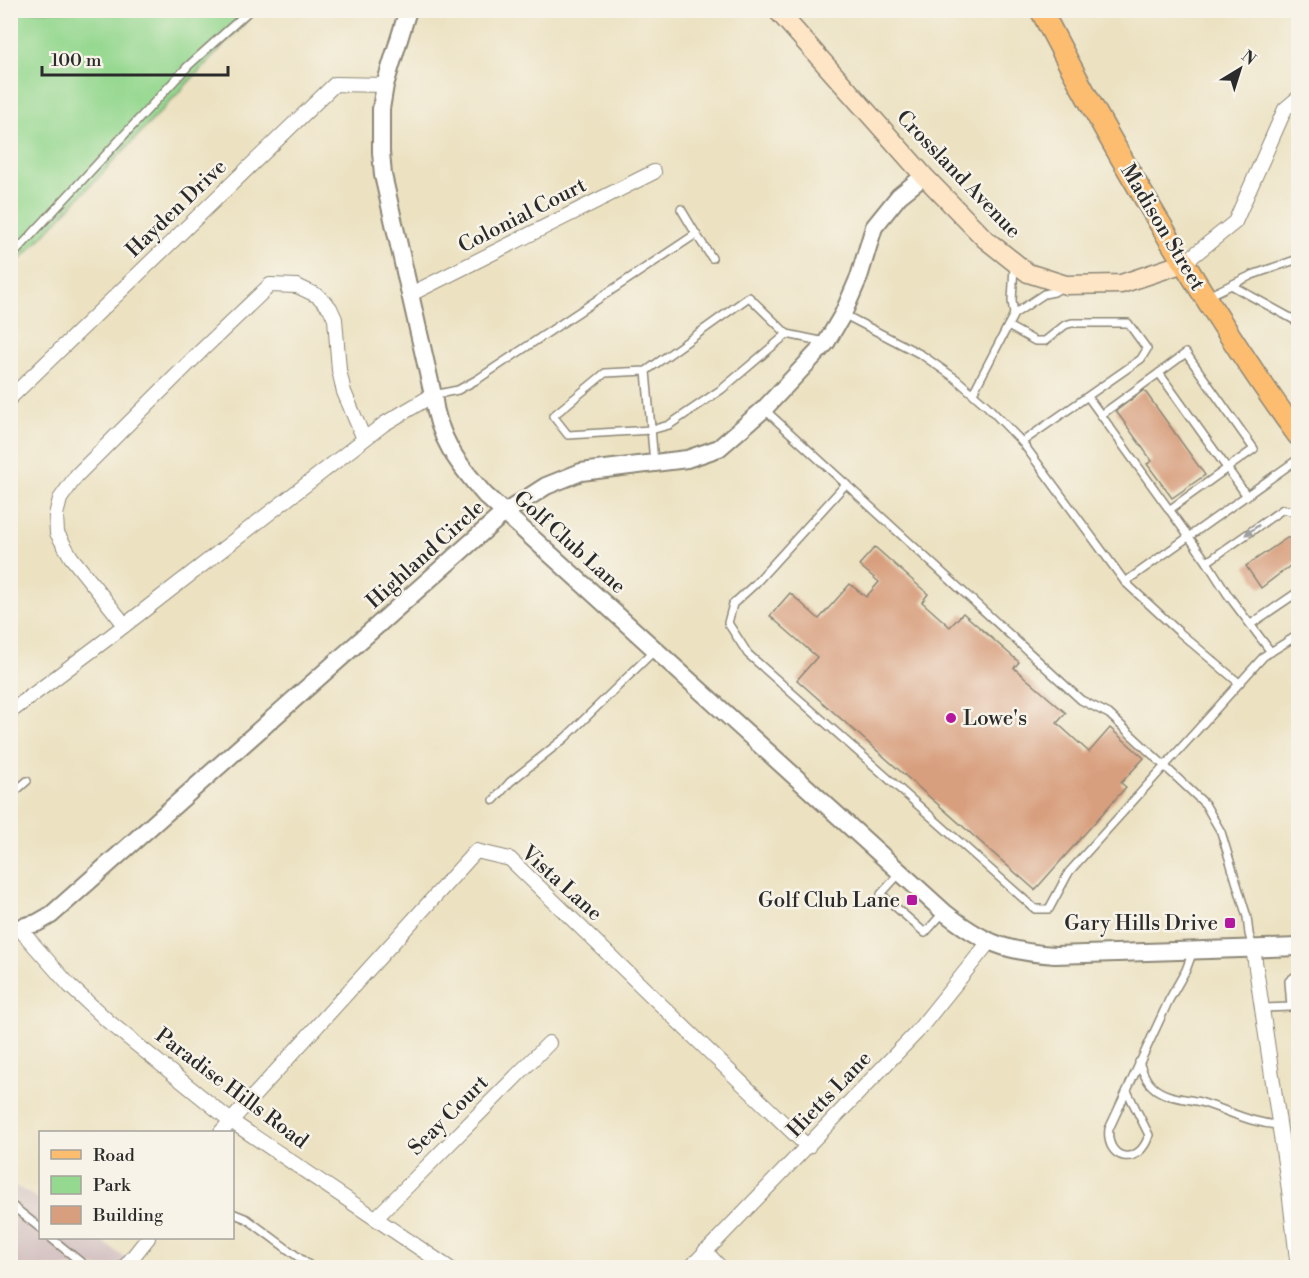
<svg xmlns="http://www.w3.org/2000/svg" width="1309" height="1278" font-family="'Libre Bodoni',serif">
<rect width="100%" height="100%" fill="#f7f3e8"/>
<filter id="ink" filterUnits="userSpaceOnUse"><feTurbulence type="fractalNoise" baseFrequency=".0167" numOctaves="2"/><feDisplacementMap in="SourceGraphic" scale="12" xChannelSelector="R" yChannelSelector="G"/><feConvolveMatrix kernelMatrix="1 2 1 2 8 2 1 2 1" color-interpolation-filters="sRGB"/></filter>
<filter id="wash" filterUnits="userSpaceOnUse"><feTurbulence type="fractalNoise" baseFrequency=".008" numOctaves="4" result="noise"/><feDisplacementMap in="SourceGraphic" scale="24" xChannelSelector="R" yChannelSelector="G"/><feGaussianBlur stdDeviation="1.35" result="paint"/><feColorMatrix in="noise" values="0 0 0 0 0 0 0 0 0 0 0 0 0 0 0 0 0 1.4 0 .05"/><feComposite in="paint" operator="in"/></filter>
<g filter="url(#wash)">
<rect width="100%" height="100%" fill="#ece2c2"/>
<polygon fill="#d2bfc0" points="10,1183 40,1200 40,1238 98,1238 137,1267 11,1267"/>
<polygon fill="#95d890" stroke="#60825e" stroke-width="1.5" points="11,11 256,11 11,269"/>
<g id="blocks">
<g fill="#d89f7e">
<polygon points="1144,390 1205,475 1172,498 1147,464 1152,461 1116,411"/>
<polygon points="1287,538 1299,538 1299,559 1261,588 1246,566"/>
<polygon points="875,547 928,594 922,602 950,627 963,613 1019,662 1014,668 1066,713 1057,723 1089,752 1110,728 1144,758 1121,783 1126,787 1035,890 797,680 817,657 770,616 790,593 819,619 850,584 866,597 879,582 859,565"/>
</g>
</g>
</g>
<g filter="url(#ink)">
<use href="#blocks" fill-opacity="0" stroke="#8c8676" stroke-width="1.5"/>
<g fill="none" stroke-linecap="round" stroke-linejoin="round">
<defs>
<g id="service">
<polyline points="681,209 696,234"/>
<polyline points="10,258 188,66 250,10"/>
<polyline points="1014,266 1012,301 1014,314"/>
<polyline points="1231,285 1298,322"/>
<polyline points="1208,296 1252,275 1298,259"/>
<polyline points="843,314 922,355 955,378 987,406 1022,442 1125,582 1179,632 1239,683"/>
<polyline points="1008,326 1035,341 1045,341 1065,325 1072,323 1128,323 1147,349 1141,359 1022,442"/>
<polyline points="787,334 825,342"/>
<polyline points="646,371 749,297 787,334 722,389 669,425 651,430 568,435 553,416 605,373 646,371 654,463"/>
<polyline points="1159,373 1186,353 1254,449 1169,510"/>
<polyline points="973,393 1014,314 1044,294 1054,292 1062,287"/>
<polyline points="433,395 458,390 478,379 696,234 712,258"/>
<polyline points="1088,397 1207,562 1228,595 1271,652"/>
<polyline points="764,409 1081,700 1109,714 1205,804 1221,832 1247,917 1249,934 1253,948"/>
<polyline points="1101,415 1159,373 1247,496"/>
<polyline points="846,484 755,584 733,604 728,623 748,654 1035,909 1049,909 1069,872 1264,656 1298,635"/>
<polyline points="1207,562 1283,509 1295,512 1298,516"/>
<polyline points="1125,582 1298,459"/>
<polyline points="1251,624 1298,592"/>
<polyline points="10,796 27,781"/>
<polyline points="494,800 510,782 565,738 654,651"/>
<polyline points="900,873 881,894 925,933 943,913"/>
<polyline points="1262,1008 1291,1007 1289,981 1298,974"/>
<path d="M1139 1062C1142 1070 1145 1080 1152 1086 1164 1098 1184 1098 1200 1102 1228 1110 1249 1123 1279 1125"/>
<path d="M1127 1091 1149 1135C1139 1168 1105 1160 1109 1129L1169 1000 1186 970 1193 951"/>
<polyline points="10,1204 40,1228"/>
<polyline points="232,1213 247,1219 313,1268"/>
<polyline points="51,1238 88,1268"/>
</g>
<g id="minor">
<polyline points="1184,263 1235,222 1285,109 1298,98"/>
<polyline points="409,295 654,172"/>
<polyline points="10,398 335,84 385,85"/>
<polyline points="125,625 71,557 57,533 56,515 60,499 77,475 202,350 270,285 297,286 318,296 330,308 335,319 339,370 344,392 364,439"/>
<polyline points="10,712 107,639 384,424 433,395"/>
<polyline points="18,927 70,986 109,1022 231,1121 449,1268"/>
<polyline points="1253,948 1289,1190 1298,1268"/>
<polyline points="221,1132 476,851 510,859 808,1147"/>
<polyline points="376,1218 549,1043"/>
<polyline points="705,1251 721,1268"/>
<polyline points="124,1268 148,1238"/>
<polyline points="690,1268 916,1033 989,942"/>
</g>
<g id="tertiary">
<path d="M408 10 385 85 381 109V152L383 175 433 395C438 438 457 463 485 495L944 912C982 942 1006 952 1055 955L1298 947"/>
<polyline points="10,930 37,923 51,915 504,513 546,486 581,472 687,459 719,448 764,409 826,343 843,314 859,277 874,227 899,196 924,176"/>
</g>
<polyline id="secondary" points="777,10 924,176 985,239 1028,273 1066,285 1121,284 1184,263"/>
<path id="primary" d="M1041 10C1077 81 1116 150 1156 217 1201 292 1247 365 1298 435"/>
</defs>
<use href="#service" stroke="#8c8676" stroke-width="10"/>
<use href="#minor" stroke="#8c8676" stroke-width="16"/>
<use href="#tertiary" stroke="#8c8676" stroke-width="20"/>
<use href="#secondary" stroke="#8c8676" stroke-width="21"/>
<use href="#primary" stroke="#8c8676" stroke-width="24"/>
<use href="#service" stroke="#fff" stroke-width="7"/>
<use href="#minor" stroke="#fff" stroke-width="14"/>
<use href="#tertiary" stroke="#fff" stroke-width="16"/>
<use href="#secondary" stroke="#fee5c5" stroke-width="18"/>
<use href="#primary" stroke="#fcbd6f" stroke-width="21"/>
</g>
<defs><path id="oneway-solid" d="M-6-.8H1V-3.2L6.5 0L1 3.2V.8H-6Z" transform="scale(1.5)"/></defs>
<use fill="#a0a0a0" href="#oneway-solid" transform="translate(1252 530) rotate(144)"/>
</g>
<g fill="#b5179e" stroke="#f7f3e8" stroke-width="2">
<circle cx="951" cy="718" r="6"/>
<rect x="906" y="894" width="12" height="12" rx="3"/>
<rect x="1224" y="917" width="12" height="12" rx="3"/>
</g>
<g text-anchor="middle" stroke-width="5" stroke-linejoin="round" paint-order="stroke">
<g font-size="21" fill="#2b2b2b" stroke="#f7f3e8">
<text transform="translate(959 174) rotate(46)" y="7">Crossland Avenue</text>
<text transform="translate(176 208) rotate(-44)" y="7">Hayden Drive</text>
<text transform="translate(522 215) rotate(-27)" y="7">Colonial Court</text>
<text transform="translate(1163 227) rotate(59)" y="7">Madison Street</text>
<text transform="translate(570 542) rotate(42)" y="7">Golf Club Lane</text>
<text transform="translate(425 554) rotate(-42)" y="7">Highland Circle</text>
<text transform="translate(562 883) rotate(42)" y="7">Vista Lane</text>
<text transform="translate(232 1088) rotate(37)" y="7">Paradise Hills Road</text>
<text transform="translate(829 1094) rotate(-46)" y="7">Hietts Lane</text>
<text transform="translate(448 1115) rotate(-45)" y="7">Seay Court</text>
</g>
<g font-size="21" fill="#2b2b2b" stroke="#f7f3e8" text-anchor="end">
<text x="963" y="725" text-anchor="start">Lowe's</text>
<text x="900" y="907">Golf Club Lane</text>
<text x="1218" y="930">Gary Hills Drive</text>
</g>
</g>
<rect width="1309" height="1278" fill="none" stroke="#f7f3e8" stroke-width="36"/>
<rect x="39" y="1131" width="195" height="108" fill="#f7f3e8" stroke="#a5a39c" stroke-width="1.5"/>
<rect x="51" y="1150" width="30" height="9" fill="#fcbd6f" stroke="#a5a39c" stroke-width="1.5"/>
<text x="93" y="1161" font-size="18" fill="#2b2b2b">Road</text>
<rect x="51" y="1176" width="30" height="18" fill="#95d890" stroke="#a5a39c" stroke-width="1.5"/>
<text x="93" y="1191" font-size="18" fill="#2b2b2b">Park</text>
<rect x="51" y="1206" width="30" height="18" fill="#d89f7e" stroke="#a5a39c" stroke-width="1.5"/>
<text x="93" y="1221" font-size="18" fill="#2b2b2b">Building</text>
<g transform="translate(1240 69) rotate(38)" stroke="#f7f3e8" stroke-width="4.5" paint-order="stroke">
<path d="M0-4.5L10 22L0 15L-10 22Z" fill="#2b2b2b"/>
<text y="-9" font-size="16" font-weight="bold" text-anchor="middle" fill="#2b2b2b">N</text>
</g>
<path d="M42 66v9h186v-9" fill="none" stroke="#2b2b2b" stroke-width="3"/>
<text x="51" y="66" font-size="18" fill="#2b2b2b" stroke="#f7f3e8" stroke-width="4.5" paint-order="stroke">100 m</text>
</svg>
